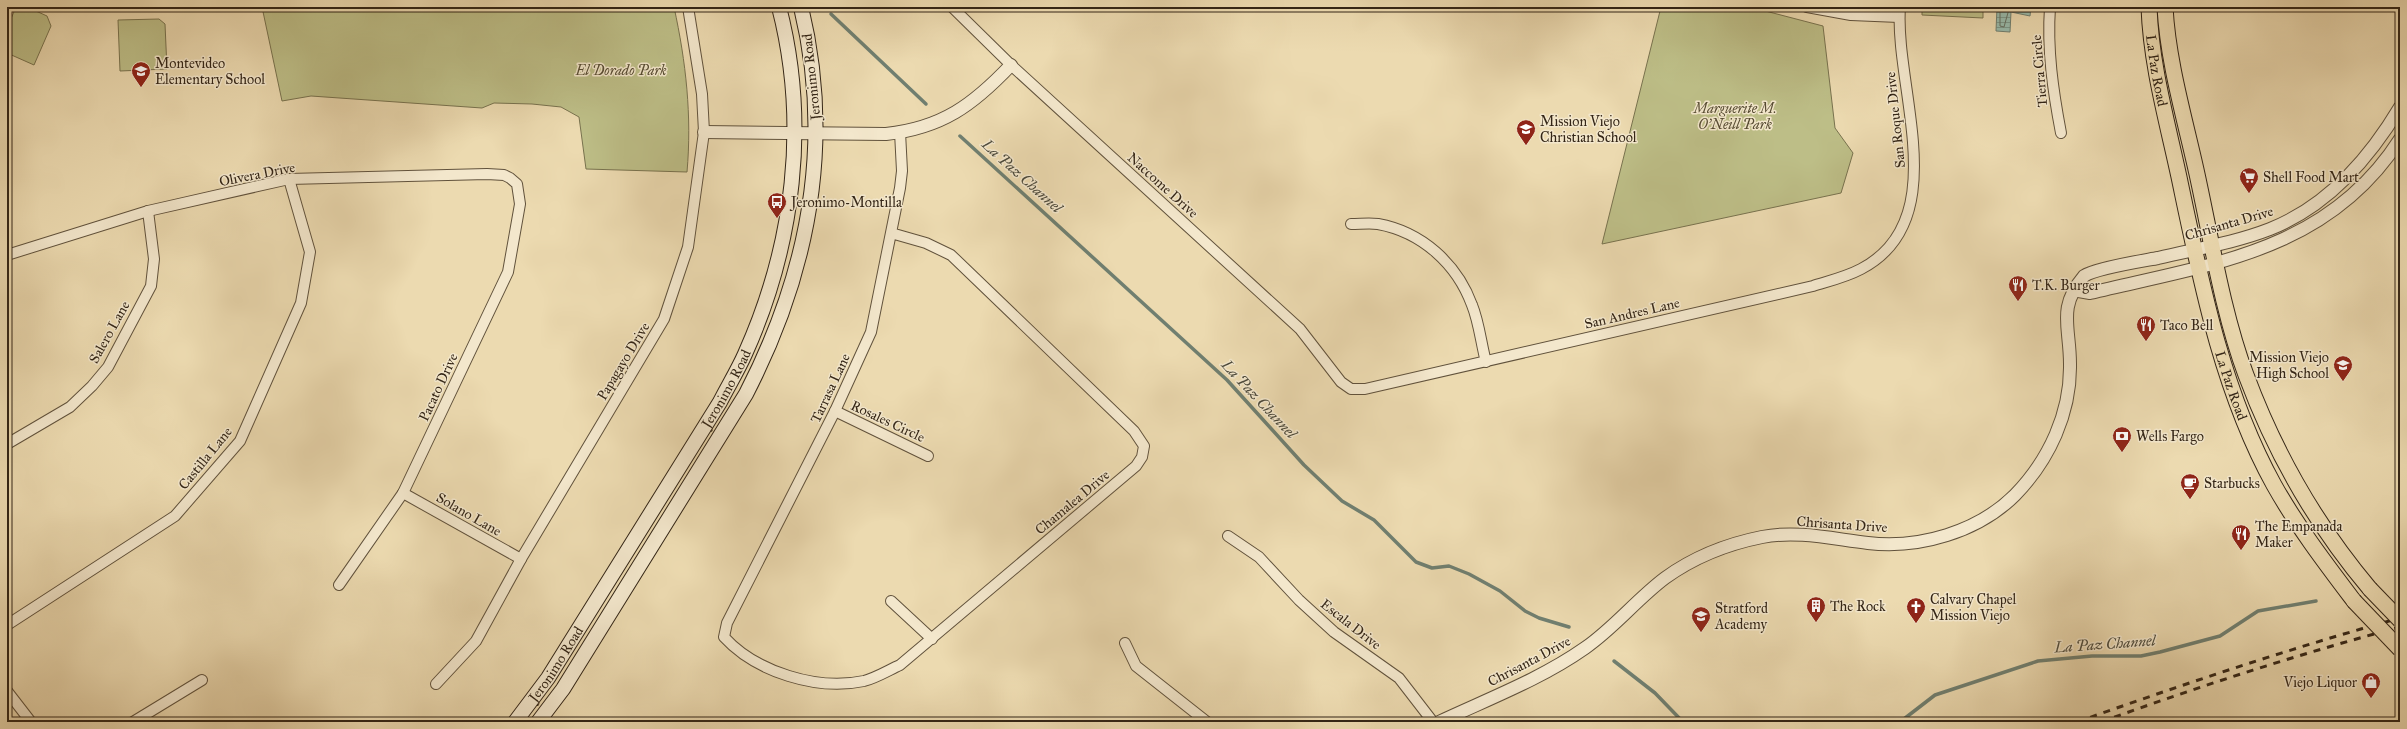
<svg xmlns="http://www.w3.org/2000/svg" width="2407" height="729" font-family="'IM FELL Great Primer',serif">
<defs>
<pattern id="water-rules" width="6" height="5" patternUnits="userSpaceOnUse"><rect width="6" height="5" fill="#99bbac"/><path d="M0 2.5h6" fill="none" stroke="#7d988b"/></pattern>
</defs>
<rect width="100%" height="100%" fill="#ecdab0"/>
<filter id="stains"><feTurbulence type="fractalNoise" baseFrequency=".005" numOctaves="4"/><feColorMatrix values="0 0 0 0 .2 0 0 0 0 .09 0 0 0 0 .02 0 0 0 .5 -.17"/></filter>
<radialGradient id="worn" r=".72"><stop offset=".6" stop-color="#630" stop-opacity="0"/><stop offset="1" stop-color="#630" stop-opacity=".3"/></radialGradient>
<g fill="#bdbe87" stroke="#78724e">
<polygon points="16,7 27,7 47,16 51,26 34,65 7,53 7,28"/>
<path d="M262 7H674C686 62 692 116 687 172L586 169 579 117 561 107 532 104 494 103 482 108 311 96 282 101Z"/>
<polygon points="1661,7 1750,7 1823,26 1835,128 1853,153 1841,193 1602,244"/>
<polygon points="1922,7 1983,7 1983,18 1922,15"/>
<polygon points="159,19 165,24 167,69 120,71 118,20"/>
</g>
<polygon fill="url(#water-rules)" stroke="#707f70" points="1997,7 2031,7 2030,16 2011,12 2010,32 1996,31"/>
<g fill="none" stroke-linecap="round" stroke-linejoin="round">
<polyline stroke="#667061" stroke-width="1" points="2000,7 2000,26 2004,27 2009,9 2019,9 2024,11 2027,7"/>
<g stroke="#707f70" stroke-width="3.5">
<polyline points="831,14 926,104"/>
<polyline points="960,136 1227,380 1304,465 1342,501 1374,520 1416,562 1432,568 1449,566 1469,574 1500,591 1525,611 1539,618 1569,627"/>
<polyline points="1614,661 1655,693 1683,722"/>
<polyline points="1900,722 1935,695 2038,661 2092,656 2141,656 2160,652 2220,636 2258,611 2316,601"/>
</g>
<defs>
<g id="minor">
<path d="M952 7 1011 65 1300 329 1341 382 1351 389H1365L1813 286C1829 281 1846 277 1861 269 1955 220 1894 88 1900 7"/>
<polyline points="1807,7 1851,15 1899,17"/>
<path d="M2050 7C2047 50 2053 91 2061 133"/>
<path d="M1351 224C1360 224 1370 223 1378 224 1422 232 1457 264 1472 305 1479 322 1481 343 1486 362"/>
<path d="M891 233 926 243 951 255 1134 431 1144 446 1142 457 1136 466 900 665C889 670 876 678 864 681 817 691 756 672 724 637L727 623 835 411 871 332 900 188 902 171 900 132"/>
<polyline points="7,255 148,211 289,179 487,174 504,175 510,178 517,184 520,204 508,272 403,493 339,585"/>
<polyline points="835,411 928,456"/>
<polyline points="7,444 70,407 92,386 108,367 151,286 154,259 148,211"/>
<polyline points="403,493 521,559"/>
<polyline points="1228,536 1259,557 1299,600 1334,632 1399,678 1433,722"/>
<polyline points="891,601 932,639"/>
<polyline points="7,625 175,516 240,441 301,303 310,252 289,179"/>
<polyline points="1125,643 1136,666 1207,722"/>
<polyline points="436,684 476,641 521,559 664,319 688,247 704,132 702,94 688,7"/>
<polyline points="7,691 31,722"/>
<polyline points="133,722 202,680"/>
</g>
<g id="tertiary">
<path d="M704 132 886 134C942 128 973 105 1011 65"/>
<path d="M2073 290 2090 293C2210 264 2328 252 2400 139"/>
<path d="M1439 722C1488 699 1541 679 1585 648 1614 628 1637 599 1665 578 1694 557 1727 544 1762 537 1797 530 1833 539 1868 543 1919 549 1978 532 2015 495 2049 460 2071 413 2070 364 2070 326 2057 308 2084 276 2096 268 2142 261 2158 258 2195 249 2234 243 2270 229 2328 206 2369 159 2400 107"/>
</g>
<g id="secondary">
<path id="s1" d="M515 722 548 678 720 402C728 386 738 370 745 354 794 245 809 123 779 7"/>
<path d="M538 722 563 689 746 394C809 272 834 143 801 7"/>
</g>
<g id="primary">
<path id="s2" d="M2149 7C2151 65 2167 121 2179 177 2201 282 2222 391 2274 485 2297 526 2326 564 2354 601"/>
<path d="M2165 7C2168 63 2185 119 2197 174 2211 238 2223 314 2246 375 2275 453 2316 525 2370 589"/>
</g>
</defs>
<use href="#minor" stroke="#61523c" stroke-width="12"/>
<use href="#tertiary" stroke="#61523c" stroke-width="14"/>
<use href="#secondary" stroke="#332516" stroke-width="16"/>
<use href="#primary" stroke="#332516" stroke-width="17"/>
<use href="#minor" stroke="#f3e7cc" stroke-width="10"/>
<use href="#tertiary" stroke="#f3e7cc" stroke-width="12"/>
<use href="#secondary" stroke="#f3e7cc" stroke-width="14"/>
<use href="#primary" stroke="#ecdab0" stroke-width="15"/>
<g stroke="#332516" stroke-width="3" stroke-dasharray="7 7" stroke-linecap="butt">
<path d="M2077 722C2184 684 2291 648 2400 618"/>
<path d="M2101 722C2200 686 2299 654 2400 627"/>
</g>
<defs>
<g id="primary-bridge">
<polyline points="2370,589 2400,620"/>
<polyline points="2354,601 2400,649"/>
</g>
</defs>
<use href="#primary-bridge" stroke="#332516" stroke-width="17" stroke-linecap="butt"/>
<use href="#primary-bridge" stroke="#ecdab0" stroke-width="15"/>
</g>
<defs>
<symbol id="school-pin" viewBox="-11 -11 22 30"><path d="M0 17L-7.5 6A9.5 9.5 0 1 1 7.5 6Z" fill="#8f2418" stroke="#f3e7cc"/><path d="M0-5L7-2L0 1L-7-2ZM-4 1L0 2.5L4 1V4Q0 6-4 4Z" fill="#fff"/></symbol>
<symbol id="supermarket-pin" viewBox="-11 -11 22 30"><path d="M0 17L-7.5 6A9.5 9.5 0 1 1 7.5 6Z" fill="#8f2418" stroke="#f3e7cc"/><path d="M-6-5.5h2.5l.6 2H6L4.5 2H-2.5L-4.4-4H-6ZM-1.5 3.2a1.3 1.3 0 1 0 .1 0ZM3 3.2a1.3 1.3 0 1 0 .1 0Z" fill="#fff"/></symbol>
<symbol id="bus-pin" viewBox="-11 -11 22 30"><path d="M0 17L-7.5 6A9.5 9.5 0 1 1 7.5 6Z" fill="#8f2418" stroke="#f3e7cc"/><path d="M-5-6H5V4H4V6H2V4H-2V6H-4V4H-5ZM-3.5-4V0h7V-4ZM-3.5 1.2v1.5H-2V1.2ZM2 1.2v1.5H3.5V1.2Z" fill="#fff"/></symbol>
<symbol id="restaurant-pin" viewBox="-11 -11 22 30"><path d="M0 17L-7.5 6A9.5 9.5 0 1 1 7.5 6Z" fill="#8f2418" stroke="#f3e7cc"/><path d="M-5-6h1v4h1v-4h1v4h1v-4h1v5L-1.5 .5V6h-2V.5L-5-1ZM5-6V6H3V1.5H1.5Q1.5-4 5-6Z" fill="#fff"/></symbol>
<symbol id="bank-pin" viewBox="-11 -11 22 30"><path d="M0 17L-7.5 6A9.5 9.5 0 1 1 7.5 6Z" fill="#8f2418" stroke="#f3e7cc"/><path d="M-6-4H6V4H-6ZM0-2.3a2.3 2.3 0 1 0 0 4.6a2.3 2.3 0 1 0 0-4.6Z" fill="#fff"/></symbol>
<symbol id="cafe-pin" viewBox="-11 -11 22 30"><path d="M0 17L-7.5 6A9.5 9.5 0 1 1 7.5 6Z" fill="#8f2418" stroke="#f3e7cc"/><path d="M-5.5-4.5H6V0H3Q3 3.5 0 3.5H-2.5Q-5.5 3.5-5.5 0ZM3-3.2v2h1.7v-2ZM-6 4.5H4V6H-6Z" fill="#fff"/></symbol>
<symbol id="building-pin" viewBox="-11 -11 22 30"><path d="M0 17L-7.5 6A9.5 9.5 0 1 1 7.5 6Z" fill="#8f2418" stroke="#f3e7cc"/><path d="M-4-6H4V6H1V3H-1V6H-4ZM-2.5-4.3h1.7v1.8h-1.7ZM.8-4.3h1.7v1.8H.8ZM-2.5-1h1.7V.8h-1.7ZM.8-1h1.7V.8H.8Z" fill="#fff"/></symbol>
<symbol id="church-pin" viewBox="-11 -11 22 30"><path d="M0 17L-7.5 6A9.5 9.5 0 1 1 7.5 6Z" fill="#8f2418" stroke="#f3e7cc"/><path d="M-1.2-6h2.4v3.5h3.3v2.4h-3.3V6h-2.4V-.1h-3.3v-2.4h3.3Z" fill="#fff"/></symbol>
<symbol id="shop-pin" viewBox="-11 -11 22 30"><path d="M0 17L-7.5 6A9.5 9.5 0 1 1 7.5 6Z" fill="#8f2418" stroke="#f3e7cc"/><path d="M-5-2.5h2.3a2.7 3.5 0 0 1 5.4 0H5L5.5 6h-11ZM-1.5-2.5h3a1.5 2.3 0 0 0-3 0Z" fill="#fff"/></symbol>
</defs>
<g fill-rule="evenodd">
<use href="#school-pin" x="130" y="60" width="22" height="30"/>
<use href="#school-pin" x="1515" y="118" width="22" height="30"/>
<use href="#supermarket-pin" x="2238" y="166" width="22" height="30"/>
<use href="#bus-pin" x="766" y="191" width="22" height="30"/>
<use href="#restaurant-pin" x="2007" y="274" width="22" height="30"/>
<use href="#restaurant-pin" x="2135" y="314" width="22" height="30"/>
<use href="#school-pin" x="2332" y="354" width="22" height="30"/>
<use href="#bank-pin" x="2111" y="425" width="22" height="30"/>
<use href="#cafe-pin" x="2179" y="472" width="22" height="30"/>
<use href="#restaurant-pin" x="2230" y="523" width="22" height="30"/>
<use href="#building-pin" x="1805" y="595" width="22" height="30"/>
<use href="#church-pin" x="1905" y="596" width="22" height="30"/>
<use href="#school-pin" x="1690" y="605" width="22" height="30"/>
<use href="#shop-pin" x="2360" y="671" width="22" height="30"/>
</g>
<g text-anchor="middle" stroke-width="3" stroke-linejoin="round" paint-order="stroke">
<g font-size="14" fill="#332516" stroke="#f3e7cc" text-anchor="start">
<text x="155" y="68">Montevideo<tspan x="155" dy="16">Elementary School</tspan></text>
<text x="1540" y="126">Mission Viejo<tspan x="1540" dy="16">Christian School</tspan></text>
<text x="2263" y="182">Shell Food Mart</text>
<text x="791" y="207">Jeronimo-Montilla</text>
<text x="2032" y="290">T.K. Burger</text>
<text x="2160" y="330">Taco Bell</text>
<text x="2329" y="362" text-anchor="end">Mission Viejo<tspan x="2329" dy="16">High School</tspan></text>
<text x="2136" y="441">Wells Fargo</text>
<text x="2204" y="488">Starbucks</text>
<text x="2255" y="531">The Empanada<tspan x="2255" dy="16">Maker</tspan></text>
<text x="1930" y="604">Calvary Chapel<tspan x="1930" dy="16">Mission Viejo</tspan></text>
<text x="1830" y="611">The Rock</text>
<text x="1715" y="613">Stratford<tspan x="1715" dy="16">Academy</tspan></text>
<text x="2357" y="687" text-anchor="end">Viejo Liquor</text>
</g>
<g font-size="14" font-style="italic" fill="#564b32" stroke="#f3e7cc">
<text x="621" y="75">El Dorado Park</text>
<text x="1735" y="113">Marguerite M.<tspan x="1735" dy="16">O'Neill Park</tspan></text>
</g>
<g font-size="14" fill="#332516" stroke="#f3e7cc">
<text dy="5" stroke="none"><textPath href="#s2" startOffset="64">La Paz Road</textPath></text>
<text transform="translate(2039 71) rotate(-95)" y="5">Tierra Circle</text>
<text transform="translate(811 77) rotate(-96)" y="5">Jeronimo Road</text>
<text transform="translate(1895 120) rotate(-96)" y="5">San Roque Drive</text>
<text transform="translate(257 174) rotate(-11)" y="5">Olivera Drive</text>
<text transform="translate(1163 185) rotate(42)" y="5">Naccome Drive</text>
<text transform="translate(2229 223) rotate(-16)" y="5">Chrisanta Drive</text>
<text transform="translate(1632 313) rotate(-13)" y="5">San Andres Lane</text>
<text transform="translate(109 332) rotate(-61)" y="5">Salero Lane</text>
<text transform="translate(623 361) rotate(-59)" y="5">Papagayo Drive</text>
<text dy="5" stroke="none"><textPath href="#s2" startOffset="388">La Paz Road</textPath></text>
<text transform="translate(438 387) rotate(-65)" y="5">Pacato Drive</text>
<text dy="5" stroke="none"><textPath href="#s1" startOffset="395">Jeronimo Road</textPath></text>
<text transform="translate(830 388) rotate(-65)" y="5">Tarrasa Lane</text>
<text transform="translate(888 421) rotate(25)" y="5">Rosales Circle</text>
<text transform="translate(205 458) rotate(-51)" y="5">Castilla Lane</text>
<text transform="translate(1072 502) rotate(-40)" y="5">Chamalea Drive</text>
<text transform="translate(469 514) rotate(30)" y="5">Solano Lane</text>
<text transform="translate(1842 524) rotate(4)" y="5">Chrisanta Drive</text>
<text transform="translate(1351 624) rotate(38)" y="5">Escala Drive</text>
<text transform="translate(1529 661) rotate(-28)" y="5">Chrisanta Drive</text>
<text dy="5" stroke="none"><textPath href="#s1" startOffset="71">Jeronimo Road</textPath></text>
</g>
<g font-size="15" font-style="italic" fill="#4c4a3c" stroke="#f3e7cc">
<text transform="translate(1022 176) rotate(42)" y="5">La Paz Channel</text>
<text transform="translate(1259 399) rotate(47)" y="5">La Paz Channel</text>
<text transform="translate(2105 644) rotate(-4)" y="5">La Paz Channel</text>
</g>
</g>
<rect width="2407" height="729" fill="none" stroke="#ecdab0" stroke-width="24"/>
<rect x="8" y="8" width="2391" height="713" fill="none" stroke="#332516" stroke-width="2"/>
<rect x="12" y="12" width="2383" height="705" fill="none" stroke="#332516"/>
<rect width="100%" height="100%" filter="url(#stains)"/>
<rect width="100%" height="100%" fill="url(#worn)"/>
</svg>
